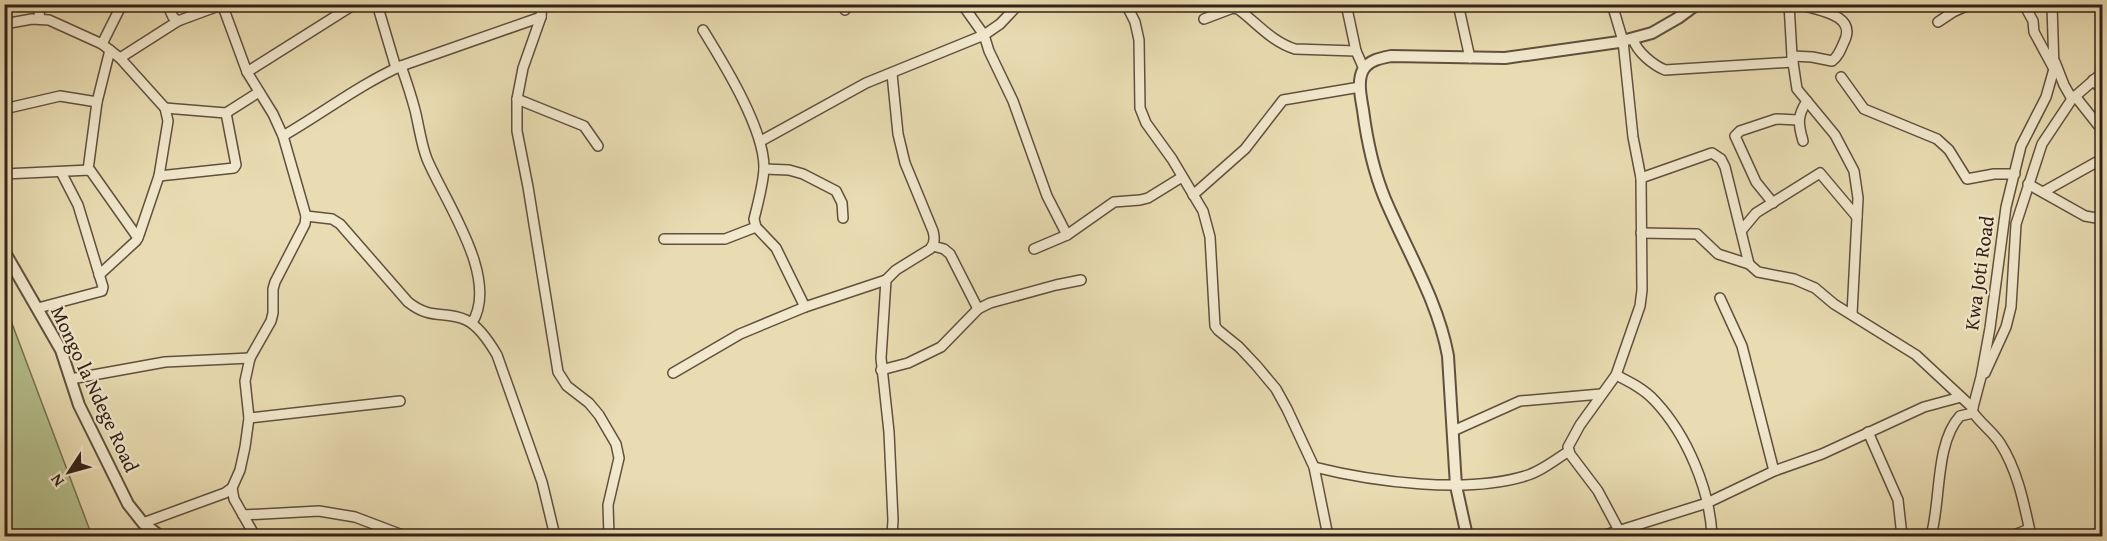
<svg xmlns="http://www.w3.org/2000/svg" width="2107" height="541" font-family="'Gentium Book Plus',serif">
<rect width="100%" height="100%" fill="#e9dcb2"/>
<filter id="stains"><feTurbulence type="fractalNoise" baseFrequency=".00333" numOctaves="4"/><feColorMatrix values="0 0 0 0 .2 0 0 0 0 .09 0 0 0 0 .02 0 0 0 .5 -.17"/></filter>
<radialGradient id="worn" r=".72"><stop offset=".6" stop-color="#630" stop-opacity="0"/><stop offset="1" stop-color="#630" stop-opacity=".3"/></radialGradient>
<polygon fill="#b5c08d" stroke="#747152" stroke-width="1.5" points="4,305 5,305 92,536 5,536"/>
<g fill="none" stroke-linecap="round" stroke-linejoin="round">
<defs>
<g id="minor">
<polyline points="38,4 40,19"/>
<polyline points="167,4 173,17 178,21 221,5"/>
<polyline points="377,4 396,68"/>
<polyline points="542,4 541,17 523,68 517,99 517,131 528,187 558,372 567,386 589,403 599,415 616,444 619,458 608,505 609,536"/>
<polyline points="842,4 845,10"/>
<polyline points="962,4 984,35 989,51 1013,101 1047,196 1067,235"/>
<polyline points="1126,4 1135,22 1139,40 1140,108 1146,123 1172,159 1203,211 1210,237 1215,326 1218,330 1239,347 1256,365 1276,389 1287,409 1314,467 1328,536"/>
<polyline points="1346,4 1356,51 1364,69"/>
<polyline points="1458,4 1470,58"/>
<polyline points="1612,4 1623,41 1633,137 1641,178 1642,290 1640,306 1616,375 1580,425 1568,447 1570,454 1598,491 1622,536"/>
<polyline points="1789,4 1792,56 1797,89 1835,135 1854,171 1858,198 1852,314"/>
<polyline points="2026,4 2027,10 2033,21 2034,32 2054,69"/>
<path d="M1204 19 1233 8 1238 9C1257 23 1272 42 1295 49L1356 51"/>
<polyline points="1938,22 1953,12 1971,4"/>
<polyline points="4,24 32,19 49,20 102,44 120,58 165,108 168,121 159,176 139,235 136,241 99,275"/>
<path d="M703 30C724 64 765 130 764 169 763 185 758 203 754 219L756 227 776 248 805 307"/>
<path d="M1633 39C1637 52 1653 65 1665 70L1793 62"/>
<polyline points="102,44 122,4"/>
<path d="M1792 56 1812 57 1832 61C1838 57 1841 49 1844 42 1858 14 1816 10 1798 4"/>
<polyline points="120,58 178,21"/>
<polyline points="2055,62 2064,85 2072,99"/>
<path d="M401 66C406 80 411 95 415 110 419 126 421 144 427 159 445 202 500 278 472 323"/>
<polyline points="247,72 355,4"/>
<polyline points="1841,77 1864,109 1937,139 1949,150 1967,179 1994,174 2015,174"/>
<polyline points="2093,80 2102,90"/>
<polyline points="2075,96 2102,130"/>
<polyline points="517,99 584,126 598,146"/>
<polyline points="165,108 226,113 259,92"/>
<polyline points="4,109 60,96 97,102"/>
<path d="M283 136C323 113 359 85 401 66L541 17"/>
<polyline points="761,141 866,83 984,35 1000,24 1019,4"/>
<path d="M1803 141C1798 124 1797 116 1807 101"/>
<polyline points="764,169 789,170 803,174 836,191 842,203 843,218"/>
<polyline points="88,170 97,102 110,50"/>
<polyline points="4,174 90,170 138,238"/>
<polyline points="159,176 234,168 236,165 226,113"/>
<polyline points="1641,178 1712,153 1721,159 1725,167 1749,264"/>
<polyline points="2028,184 2085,216 2102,219"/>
<polyline points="2043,192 2102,159"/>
<polyline points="1193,195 1245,149 1283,100 1360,87"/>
<polyline points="1773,203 1756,182 1735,136 1740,131 1776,119 1798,120"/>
<path d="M306 216 332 219 340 224 408 302C432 321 444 310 466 320 479 326 490 343 497 355L542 482 555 536"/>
<polyline points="1741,231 1756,213 1820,173 1857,217"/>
<polyline points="1641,233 1697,234 1718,254 1749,264 1758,272 1794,279 1815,288 1834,304 1916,355 1973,408"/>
<polyline points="664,239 725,239 756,227"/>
<polyline points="933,246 944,249 950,254 978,309"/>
<polyline points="1034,249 1067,235 1114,202 1140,200 1148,198 1182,177"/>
<polyline points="1720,298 1742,346 1774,471"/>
<polyline points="38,308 102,291 103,287 78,205 61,172"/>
<polyline points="881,370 908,363 941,347 978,309 990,303 1056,285 1081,280"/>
<polyline points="673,373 740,334 805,307 886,280"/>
<polyline points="1985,373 2006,327 2011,307 2016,224 2042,144 2072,99 2102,73"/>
<path d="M1616 375C1630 382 1644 389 1655 401 1687 435 1710 490 1712 536"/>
<polyline points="71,379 165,362 250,358"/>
<polyline points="249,418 400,401"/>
<polyline points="1453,431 1520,401 1601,394"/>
<polyline points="1868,432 1898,500 1902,536"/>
<path d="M1314 467C1374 482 1466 494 1525 476 1540 472 1555 460 1569 451"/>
<polyline points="232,488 234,499 255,536"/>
<polyline points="243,515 319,511 355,517 405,536"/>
<polyline points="143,523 225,493 232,488 240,470 245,447 249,418 245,381 250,358 271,321 273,313 273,289 275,282 305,224 306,216 283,136 273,114 247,72 222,4"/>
<path d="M892 536 893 520 889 432 881 358 886 280 896 270 930 249C935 244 935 238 933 231L905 163 898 134 892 74"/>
<polyline points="1602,536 1707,503 1774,471 1822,454 1924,407 1961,397"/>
<path d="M1931 536C1941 501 1935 443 1960 416L1973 413"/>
<polyline points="2012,536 2029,529"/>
<path d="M2031 536C2024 504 2018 471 2000 443 1992 431 1980 423 1972 411L1981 377 1990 328 2006 207 2021 146 2046 97 2054 69 2052 4"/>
</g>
<g id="tertiary">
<polyline points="4,251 61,350 79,405 128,504 143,523 160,536"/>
<path d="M1467 536 1456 486 1448 356C1438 301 1407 251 1385 199 1373 170 1367 141 1363 110 1361 98 1357 81 1363 70 1369 60 1381 58 1391 56L1505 58 1619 42 1652 33 1678 18 1697 4"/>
</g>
</defs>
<use href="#minor" stroke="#61503e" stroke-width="12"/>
<use href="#tertiary" stroke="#61503e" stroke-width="14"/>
<use href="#minor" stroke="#f1e8cd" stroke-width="9"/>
<use href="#tertiary" stroke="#f1e8cd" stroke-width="10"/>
</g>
<g text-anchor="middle" stroke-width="4.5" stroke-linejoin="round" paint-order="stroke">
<g font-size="20" fill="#342217" stroke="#f1e8cd">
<text transform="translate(1979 273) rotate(-82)" y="7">Kwa Joti Road</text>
<text transform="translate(95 389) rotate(65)" y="7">Mongo la Ndege Road</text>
</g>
</g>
<rect width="2107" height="541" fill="none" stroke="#e9dcb2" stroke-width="24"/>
<rect x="6" y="6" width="2095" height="529" fill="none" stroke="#342217" stroke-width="3"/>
<rect x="12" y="12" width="2083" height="517" fill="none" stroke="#342217" stroke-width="1.5"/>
<g transform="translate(69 472) rotate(234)" stroke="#f1e8cd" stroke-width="4.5" paint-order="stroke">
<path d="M0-4.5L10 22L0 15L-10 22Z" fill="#342217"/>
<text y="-9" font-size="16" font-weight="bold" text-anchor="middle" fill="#342217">N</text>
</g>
<rect width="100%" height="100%" filter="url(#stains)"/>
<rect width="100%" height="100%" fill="url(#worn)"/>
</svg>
